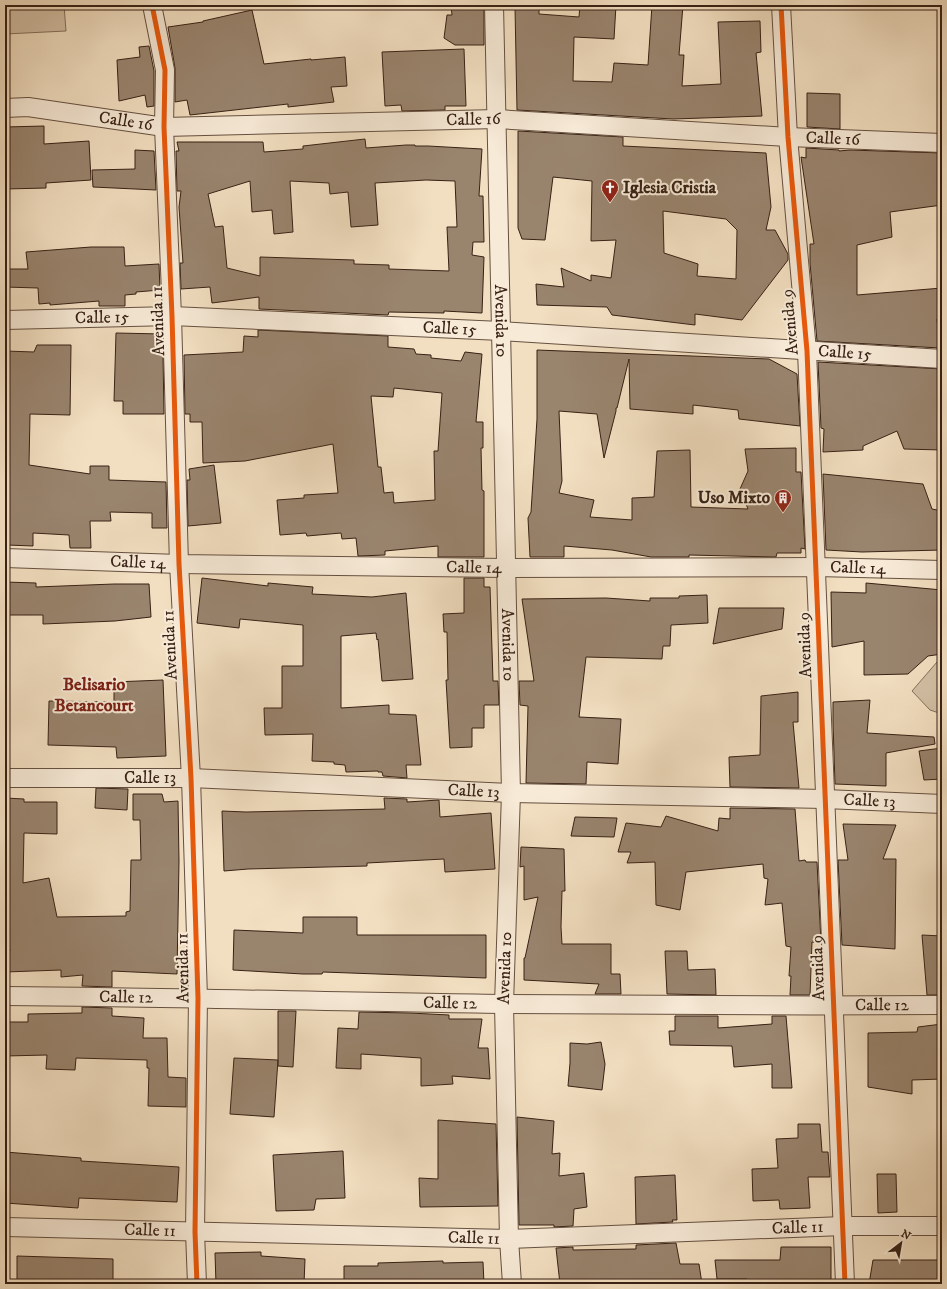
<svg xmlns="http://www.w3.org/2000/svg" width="947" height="1289" font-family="'IM FELL DW Pica',serif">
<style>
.green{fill:#d2bfa4;stroke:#85705c}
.building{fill:#99846e;stroke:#382115;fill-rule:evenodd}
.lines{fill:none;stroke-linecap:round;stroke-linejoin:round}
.street-casing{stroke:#665040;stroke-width:20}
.street{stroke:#f7ead7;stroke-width:18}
.cycleway-casing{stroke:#f7ead7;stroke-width:8}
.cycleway{stroke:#e8590c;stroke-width:5}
.labels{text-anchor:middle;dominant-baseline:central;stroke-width:4;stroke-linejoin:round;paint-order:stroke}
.street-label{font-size:17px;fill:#382115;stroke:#f7ead7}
.poi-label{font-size:17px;font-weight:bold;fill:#382115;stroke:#f7ead7;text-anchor:start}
.neighbourhood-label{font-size:18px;font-weight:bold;fill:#7a1f14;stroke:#f7ead7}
</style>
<rect width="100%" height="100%" fill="#f2dfc1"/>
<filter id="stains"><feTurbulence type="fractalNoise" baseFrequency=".005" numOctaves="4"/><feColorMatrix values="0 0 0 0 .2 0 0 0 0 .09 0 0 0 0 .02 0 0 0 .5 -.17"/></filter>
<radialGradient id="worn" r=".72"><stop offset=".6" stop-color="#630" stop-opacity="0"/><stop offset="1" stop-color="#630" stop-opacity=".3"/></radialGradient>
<path class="green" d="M5,5H64L66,31L5,34Z
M937,662H942V714L930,710L912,691Z"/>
<path class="building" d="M451,5H482V7H484V45H455L444,38L447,15H452Z
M580,5H616L614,39L574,37L573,81L612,82L614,63L648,65L652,5H683L679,55H684L682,86L721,84L718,22L760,21L761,52L756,53L762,116L673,119L517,110L515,7H539V14L579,17Z
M252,10L264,64L311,59V60L345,57L347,86L331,87L334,102L288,107V104L190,115L187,100L175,102V68L168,27L203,22V21Z
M149,46L154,71V106L147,107L145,95L119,101L117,60L140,57L139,47Z
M464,49L466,106H445V110L402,111L401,105L385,106L382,52Z
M807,93L840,94V129L807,127Z
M44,126V144L89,141L91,180L46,183V188L5,189V127Z
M518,131L623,137V146L766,153L771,207L766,230H775L788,254V260L742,320L695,314V325L612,315L607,307L537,305L536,284L564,287L561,268L591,281V275L611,278L616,240L591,241L592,181L553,177L545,240L522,239L518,228ZM663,211L726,219L737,230L736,279L697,276L698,264L664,253Z
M365,139L366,148L406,145H415V146H428L482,149L479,196H483L484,242H473L472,255L484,257L482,313L444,311V313L389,312L388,315L259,309V297L212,303L210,287L181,289L180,263H183L179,207L181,191H177L176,151H179L177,142H263L264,152L303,149V146ZM426,180L455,181L457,227H447L449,271L389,269V265L354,264V260L260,257V276L227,268L223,226L215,227L208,194L250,181L252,212L272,210L274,234L293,232L290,181L329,183L330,194L348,192L351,227L378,225L375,183Z
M806,148L839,150V151L850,150L942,153V205L890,212L892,237L857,245V295L942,288V319H937L940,348L817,341L810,263V244H814L801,157L806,158Z
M135,150L154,151L156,190L93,187L92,170L135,169Z
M91,247H124L125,266L159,264L160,290L136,292V294L125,295V306H99V301L50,305V303L39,304L38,288L5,287V269H28L26,252Z
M258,330L388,336V347L414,349L416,354L431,355V358L461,361L465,352L482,354L476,422H483V448H481L482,490L484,491V557H438V546L385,551V555L358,556L356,538L342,539L341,533L307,536L306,533L280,535L277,500L304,498V495L338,493L333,444L245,461L203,463L202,422H190V414H185L184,355L243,352L244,336L258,337ZM394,388L442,393L438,451H434L435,500L394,503L393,492L384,493L381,467H378L371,396L393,397Z
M116,333L162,334V356H163L164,414H123V401H114Z
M37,345H71L70,415L30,414L29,465L90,474V466H109V480L166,482L167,528H152V513L110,512L111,521H90L91,548H70L69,535L33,533V546L7,545L8,528L5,527V351L34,352Z
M537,350L769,359L797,374L800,426L739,419L738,410L693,405V414L630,409L629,359L617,408H616V411L604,458L597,414L559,411L562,481L559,493L594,500L590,517L632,520V498L654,497L657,451L690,450L691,507L748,509L740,489L748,471L745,449L796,448V472H801L805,549L801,548V553H777L776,557L689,555V557H651L612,550L564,546V557H530L528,518L531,512L537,419Z
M818,362L942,369V450L904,449L897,431L863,446V450L823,452L824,429L821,428Z
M214,465L221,523L188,526L187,480H190L189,469Z
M823,474L923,484L932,509L942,511V550L862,552L826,550Z
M202,578L268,586V583L313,587L312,594L372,597L406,593L413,679L382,681L378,639L377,640L376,633L341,636V708L389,705V714L416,715L421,765H406L407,778L383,776L382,772H378V771L346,772L345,765L334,764V762L312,761L313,734L265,735L264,708H282V666H303V625L240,619L239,628L197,623Z
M464,578H484V587H490L493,681H498L499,705H484V728H472V747L450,748L446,680H448L447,632H444L443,614L464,613Z
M5,582L36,583V587L114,584H149L151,617L115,621L43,624V615H5Z
M866,583L942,590V654L928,656L908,674L864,675V641L832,647L831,592L866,593Z
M707,595L708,623L671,625L670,646H663L662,659L586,657L579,717L621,719L618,764L587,762L586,784L526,783L528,706L520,705L519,681H534L522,599L606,598L650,601V598H679V596Z
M719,608H784L782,629L713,644Z
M163,680L166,756L117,758L116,747L48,745L49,701L114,702V682Z
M798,692V722H793L799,788L730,787L729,757L760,755L761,696Z
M870,700L867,733L934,737L935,744L886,753V786L835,784L833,723V702Z
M942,748V779L924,780L919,751Z
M96,788L128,789L127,810L95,808Z
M133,794H162L164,802L178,801L179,861L177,974L112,971V987L82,986L83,975L61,977V970L5,972V951H10L5,926V798L24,799V802H57V834L24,833L23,883L49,878L57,917L126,916V912L130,911L131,860H141L140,820H133Z
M384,798L407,799V802L439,800L440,817L491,813L495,869L445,872L444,859L367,863V866L248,869L224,871L222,811L246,812L385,809Z
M730,808L795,809L799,861L805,860L806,862H817L821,943L812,942L810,995H790L791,976H789L791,947L786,946L782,903L765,905L768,879L764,878L763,864L686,872L680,910L656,905L655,862L627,863L631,852H618L626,823L661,827L666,816L718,831L719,818L730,819Z
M575,817L617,818L614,837L571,836Z
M843,824L896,825L883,859H896L895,949L842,945L838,860H848Z
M521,847L564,849L565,891H562L561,927L562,944H611V974H620L621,994H595L599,984L524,980V958H525L538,897L524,900V866L520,867Z
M303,917H357V935H486V978L323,972L322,974H303L233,970L234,930L303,933Z
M922,935L942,936V995H927Z
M665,951H687L688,970L715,969L716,995L667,994Z
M82,1007L112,1008V1016L144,1018L143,1038H167L168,1077L186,1078V1107L148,1106L149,1068H147V1060L76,1058L75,1070L46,1069L47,1055L5,1056V1022H28V1014L82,1013Z
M278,1011H296L293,1067L278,1066Z
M359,1012L410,1013L449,1015V1019H482L478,1048H488L490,1079L452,1076L453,1084L421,1086V1058L361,1054V1069L336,1068L338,1028L358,1029Z
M675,1016H718V1028L772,1024V1016H786L792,1088H772V1064L734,1067L732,1046L670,1045L669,1031H675Z
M942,1024V1079L912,1080V1094L868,1087V1033L917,1032L918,1027Z
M601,1042L605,1064L602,1090L568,1086L570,1063V1043L587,1044Z
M234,1058L278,1060L274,1117L230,1114Z
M517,1117L554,1121L552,1154L560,1153L559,1176L584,1173L587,1207L574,1209L573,1226L554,1227V1225H519Z
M438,1120L496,1124L498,1206L420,1207L419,1178L438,1179Z
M798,1124H820L822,1152H828L830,1177H808L810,1208L780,1209L779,1200L753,1201L752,1169L778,1168L776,1139L798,1138Z
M343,1151L345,1198L316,1199L314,1210L276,1211L273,1155Z
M5,1152L81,1158V1161L179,1167L177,1202L79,1198L78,1208L5,1203Z
M877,1174H896L897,1212L878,1213Z
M675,1175L677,1220H672L673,1222L636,1224L635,1177Z
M676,1243L680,1264H699L702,1284H560L556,1248L573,1247V1250L636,1249V1245Z
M781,1247H831V1284H747V1279H717L715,1260H780Z
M261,1252V1256L305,1259L304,1284H216L215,1253Z
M17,1256L113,1259V1284H17Z
M873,1260H942V1284H869Z
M443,1261V1263L483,1262L484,1284H344V1266H378V1263Z"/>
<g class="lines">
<defs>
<g id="street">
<path d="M152,5L165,70L164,127L172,316L179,564L191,778L198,998L195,1232L197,1284"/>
<path id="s1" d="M494,5L511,793L504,1004L509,1239L512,1284"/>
<path d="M781,5L788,137L807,351L845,1284"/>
<path id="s2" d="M5,108L28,107L164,127L497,119L788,137L942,143"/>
<path id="s3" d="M5,320L172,316L501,331L942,359"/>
<path id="s4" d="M5,558L179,564L506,568L816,567L942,570"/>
<path id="s5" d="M5,778H191L511,793L825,799L942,804"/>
<path id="s6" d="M5,996C171,997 338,1002 504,1004C650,1005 796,1006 942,1005"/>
<path id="s7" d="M5,1227L509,1239L843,1226H942"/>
</g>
</defs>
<use href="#street" class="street-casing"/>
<use href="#street" class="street"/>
<defs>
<path id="cycleway" d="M152,5L165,70L164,127L172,316L179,564L191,778L198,998L195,1232L197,1284
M781,5L788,137L807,351L845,1284"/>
</defs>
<use href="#cycleway" class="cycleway-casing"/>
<use href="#cycleway" class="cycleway"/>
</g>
<defs>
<symbol id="church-pin" viewBox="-11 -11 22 30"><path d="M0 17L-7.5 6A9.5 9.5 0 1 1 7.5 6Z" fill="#8f2418" stroke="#f7ead7"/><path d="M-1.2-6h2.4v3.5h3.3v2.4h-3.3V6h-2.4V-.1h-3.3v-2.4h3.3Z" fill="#fff"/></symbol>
<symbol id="building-pin" viewBox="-11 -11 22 30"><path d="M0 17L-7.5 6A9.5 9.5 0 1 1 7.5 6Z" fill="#8f2418" stroke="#f7ead7"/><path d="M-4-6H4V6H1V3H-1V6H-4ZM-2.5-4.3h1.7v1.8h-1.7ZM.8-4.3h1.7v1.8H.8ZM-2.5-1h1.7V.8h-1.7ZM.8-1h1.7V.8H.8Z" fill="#fff"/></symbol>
</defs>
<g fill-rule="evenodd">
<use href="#church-pin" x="600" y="178" width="20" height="27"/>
<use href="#building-pin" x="773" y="488" width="20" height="27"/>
</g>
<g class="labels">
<g class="street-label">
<text stroke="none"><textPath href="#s2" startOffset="470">Calle 16</textPath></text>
<text stroke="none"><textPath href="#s2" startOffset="122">Calle 16</textPath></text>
<text stroke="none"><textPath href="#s2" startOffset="830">Calle 16</textPath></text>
<text stroke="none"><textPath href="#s3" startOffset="97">Calle 15</textPath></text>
<text transform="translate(158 321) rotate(-92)">Avenida 11</text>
<text stroke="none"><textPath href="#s1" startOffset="316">Avenida 10</textPath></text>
<text transform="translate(790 322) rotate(-95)">Avenida 9</text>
<text stroke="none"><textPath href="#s3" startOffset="445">Calle 15</textPath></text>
<text stroke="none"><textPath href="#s3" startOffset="841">Calle 15</textPath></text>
<text stroke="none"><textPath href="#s4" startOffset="133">Calle 14</textPath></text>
<text stroke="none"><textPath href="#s4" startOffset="469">Calle 14</textPath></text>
<text stroke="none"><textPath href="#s4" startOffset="853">Calle 14</textPath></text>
<text transform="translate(170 645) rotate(-93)">Avenida 11</text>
<text stroke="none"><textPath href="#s1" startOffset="640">Avenida 10</textPath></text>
<text transform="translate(805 645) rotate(-92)">Avenida 9</text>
<text stroke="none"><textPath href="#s5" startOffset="145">Calle 13</textPath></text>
<text stroke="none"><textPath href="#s5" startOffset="469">Calle 13</textPath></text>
<text stroke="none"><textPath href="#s5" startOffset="865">Calle 13</textPath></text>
<text transform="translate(183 968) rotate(-91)">Avenida 11</text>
<text transform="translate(505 968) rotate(-88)">Avenida 10</text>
<text transform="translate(818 968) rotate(-92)">Avenida 9</text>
<text stroke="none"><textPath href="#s6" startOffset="121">Calle 12</textPath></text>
<text stroke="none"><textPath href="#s6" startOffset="445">Calle 12</textPath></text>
<text stroke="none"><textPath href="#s6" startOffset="877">Calle 12</textPath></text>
<text stroke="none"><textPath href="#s7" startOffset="793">Calle 11</textPath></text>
<text stroke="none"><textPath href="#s7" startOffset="145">Calle 11</textPath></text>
<text stroke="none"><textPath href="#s7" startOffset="469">Calle 11</textPath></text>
</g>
<g class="poi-label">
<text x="623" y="188">Iglesia Cristia</text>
<text x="770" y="498" text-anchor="end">Uso Mixto</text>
</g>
<g class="neighbourhood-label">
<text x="94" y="685">Belisario<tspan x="94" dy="21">Betancourt</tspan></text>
</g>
</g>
<rect width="947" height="1289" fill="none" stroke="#f2dfc1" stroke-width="20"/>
<rect x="6" y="6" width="935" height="1277" fill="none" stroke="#382115" stroke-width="2"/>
<rect x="10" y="10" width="927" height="1269" fill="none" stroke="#382115"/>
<g transform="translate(901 1243) rotate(31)" stroke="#f7ead7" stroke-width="3" paint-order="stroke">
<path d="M0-3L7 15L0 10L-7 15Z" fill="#382115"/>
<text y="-6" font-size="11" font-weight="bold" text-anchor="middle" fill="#382115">N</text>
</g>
<rect width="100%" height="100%" filter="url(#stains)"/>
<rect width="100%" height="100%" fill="url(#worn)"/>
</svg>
